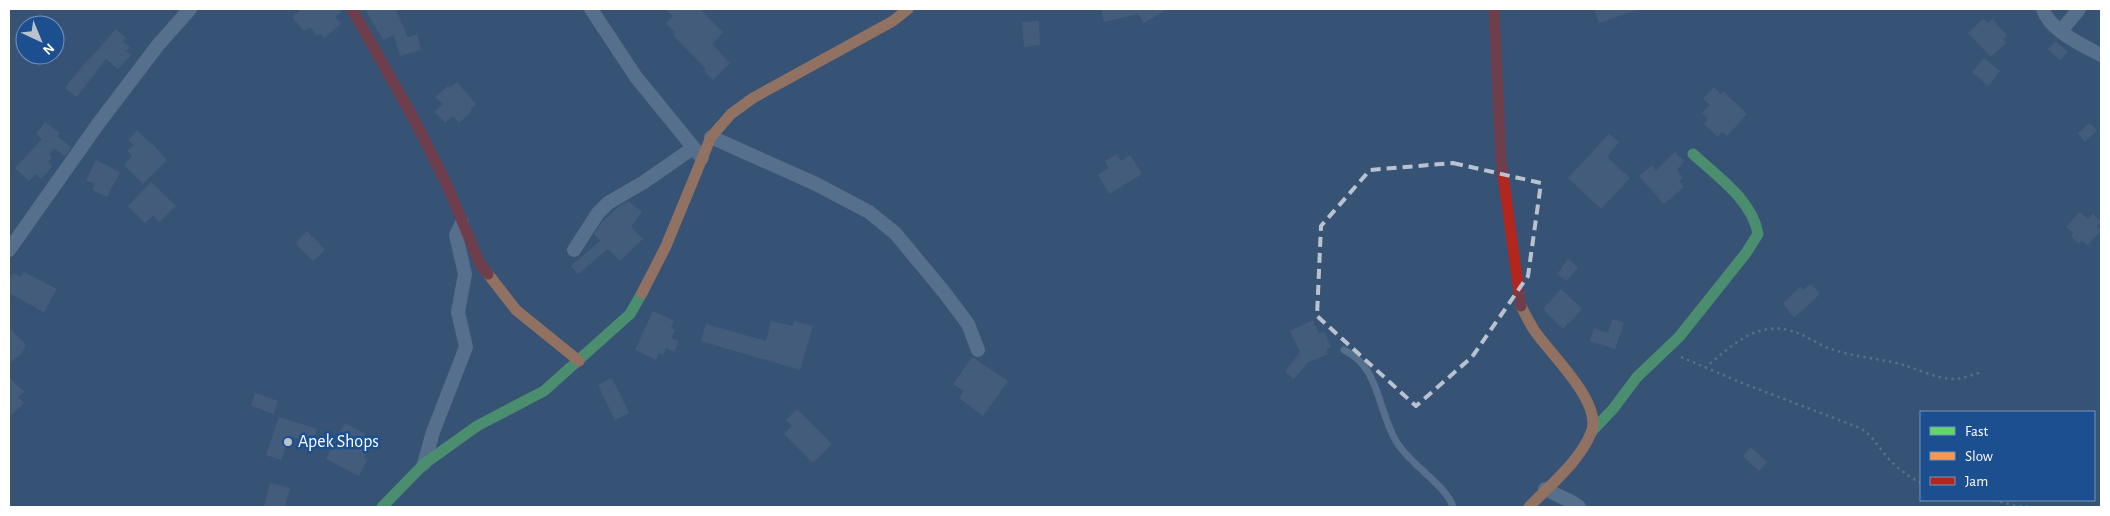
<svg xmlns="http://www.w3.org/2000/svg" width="2110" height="516" font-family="'Alegreya Sans',sans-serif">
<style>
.building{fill:#526984}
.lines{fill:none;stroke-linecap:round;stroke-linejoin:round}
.path{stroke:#7d92a8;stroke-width:2.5;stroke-dasharray:2.5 4;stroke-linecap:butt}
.lane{stroke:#7d92a8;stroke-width:7}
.street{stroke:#7d92a8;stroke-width:14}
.fast{stroke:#63d668;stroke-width:11}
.slow{stroke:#ff974d;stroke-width:11}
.jam{stroke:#b3261e;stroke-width:11}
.marked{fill:none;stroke:#b9c2ce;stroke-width:4;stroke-dasharray:10 6;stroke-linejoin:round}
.poi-dot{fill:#b9c2ce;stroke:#1b4f8f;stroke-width:2}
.labels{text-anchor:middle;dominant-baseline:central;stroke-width:5;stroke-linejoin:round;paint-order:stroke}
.poi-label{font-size:18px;fill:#fff;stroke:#1b4f8f;text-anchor:start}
</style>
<rect width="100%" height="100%" fill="#365274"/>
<path class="building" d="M302,9H340L341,12L335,17L341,24L324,38L321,34L317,36L310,27L304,31L292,17Z
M365,9H395L408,37L417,34L421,50L400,56L394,35L383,40Z
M665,9H700L723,32L712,44L730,63L713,80L704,71L706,69L673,35L675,32L666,23L673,16Z
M1101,9H1167L1144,23L1138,14L1104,22Z
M1594,9H1635L1636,10L1599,23Z
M1983,19L1988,23L1992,19L2007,35L2003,39L2006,43L1991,57L1968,33Z
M1039,21L1040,45L1024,47L1022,22Z
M116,29L126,38L123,42L130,47L126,51L131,55L118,69L106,59L77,97L65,88L88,59L89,60Z
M2055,41L2068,52L2060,60L2048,49Z
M1984,58L2000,71L1988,86L1972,72Z
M457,82L476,104L470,110L471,112L459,123L453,116L445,123L435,112L443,104L435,97L448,86L450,88Z
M1714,87L1721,94L1723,91L1747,114L1727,136L1722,132L1718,137L1704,124L1708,119L1702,113L1710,105L1703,99Z
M45,122L60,133L57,136L71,147L65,156L54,148L49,154L52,157L48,162L52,167L41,179L36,174L29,181L15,168L42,139L36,134Z
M2090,123L2097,131L2085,142L2078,133Z
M137,130L151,144L152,143L167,160L143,184L124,165L132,156L127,151L134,145L128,140Z
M1609,134L1619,142L1607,157L1630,178L1601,209L1568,178Z
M1675,152L1684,161L1677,170L1683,178L1679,181L1684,187L1664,204L1639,176L1652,165L1656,171Z
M1117,154L1121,161L1130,155L1142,174L1109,194L1098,175L1109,168L1105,161Z
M96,160L120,172L107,197L92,190L95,184L86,180Z
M151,182L176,206L159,222L153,215L145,223L128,206Z
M628,201L642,212L631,226L643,239L620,261L608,249L578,274L571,266L600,241L594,234L603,221L617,208Z
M2080,212L2088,219L2093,214L2101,221L2097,227L2101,231L2088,245L2082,241L2079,244L2071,236L2073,233L2066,227Z
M307,231L325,250L313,261L295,243Z
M1568,259L1578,267L1567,281L1557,274Z
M24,272L57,289L44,312L9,293V281L13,273L21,277Z
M1811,284L1820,294L1794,318L1783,303L1800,287L1803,290Z
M1561,289L1582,309L1563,329L1543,309Z
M653,311L674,321L671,328L675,330L671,338L679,341L674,352L666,348L663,355L659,353L656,360L635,350Z
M1613,319L1624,323L1615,349L1590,341L1594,328L1608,333Z
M1313,320L1319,334L1324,331L1331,347L1326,349L1328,354L1307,363L1294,379L1285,372L1300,352L1290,331Z
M771,321L793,326L794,321L813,326L800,370L701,341L706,324L766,341Z
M9,327L26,345L21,354L9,363Z
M972,357L1008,381L983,416L959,398L964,391L953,384Z
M9,377L24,392L18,397L24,403L9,417Z
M612,378L629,413L615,420L598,385Z
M255,393L278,401L274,414L251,406Z
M797,409L832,444L813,463L784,434L792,426L786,420Z
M279,417L317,429L313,443L290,436L281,460L266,455Z
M345,423L366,434L363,438L372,442L364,458L368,459L359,476L326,459Z
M1751,447L1767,462L1759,471L1743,456Z
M270,483L290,488L285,507H264Z"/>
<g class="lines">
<path class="path" d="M1681,357L1742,383L1860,428C1872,435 1878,446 1887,457C1896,467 1909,477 1921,483
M1705,368C1723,353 1744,332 1769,329C1791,326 1807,338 1826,347C1850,357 1879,358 1904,365C1919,370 1936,378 1952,379C1962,379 1972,375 1982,372
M1994,500L2016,506L2032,507"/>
<path class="lane" d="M1344,350C1380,367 1377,409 1396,441C1409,464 1447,486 1453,507"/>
<path class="street" d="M591,9L636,77L702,158
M2043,9C2049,30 2082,45 2101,55
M2061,31L2079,9
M711,137L816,184L869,212L895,233L944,292L968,324L978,350
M9,250L98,124L158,45L190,9
M574,250L598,213L608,203L644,182L693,148
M424,464L433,432L466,347L458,312L465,274L456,235L462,223
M1545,489L1572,502L1579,507"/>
<path class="fast" d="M1593,430L1613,409L1637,377L1679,337L1746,253L1758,234C1753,201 1717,176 1693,154
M382,507L424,464L477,426L544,391L630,314L642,293"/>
<path class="slow" d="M488,274L516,310L579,361
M642,293L666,246L711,137L731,114L753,98L893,21L908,9
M1521,306C1525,314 1529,322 1534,330C1550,354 1604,403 1591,433C1579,462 1550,485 1529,507"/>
<path class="jam" d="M352,9L415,121L448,187L480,264L488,274
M1494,9L1501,160L1521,306"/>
</g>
<path d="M0 0H2110V516H0ZM1453,163L1541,183L1528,276L1472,357L1416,406L1317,316L1321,226L1370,170Z" fill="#365274" fill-opacity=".55" fill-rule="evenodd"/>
<path class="marked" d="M1453,163L1541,183L1528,276L1472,357L1416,406L1317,316L1321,226L1370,170Z"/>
<circle class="poi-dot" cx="288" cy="442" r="5"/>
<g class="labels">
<g class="poi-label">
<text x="298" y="442">Apek Shops</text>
</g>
</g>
<rect width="2110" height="516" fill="none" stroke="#ffffff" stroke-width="20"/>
<rect x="1920" y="411" width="175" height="90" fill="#1b4f8f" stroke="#7695bc"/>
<rect x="1930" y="427" width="25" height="8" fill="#63d668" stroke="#7695bc"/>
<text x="1965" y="436" font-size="15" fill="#ffffff">Fast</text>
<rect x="1930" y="452" width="25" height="8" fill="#ff974d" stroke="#7695bc"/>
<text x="1965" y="461" font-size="15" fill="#ffffff">Slow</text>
<rect x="1930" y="477" width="25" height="8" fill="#b3261e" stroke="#7695bc"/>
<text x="1965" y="486" font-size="15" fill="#ffffff">Jam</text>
<g transform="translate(40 40) rotate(136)"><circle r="24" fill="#1b4f8f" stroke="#7695bc"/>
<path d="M0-4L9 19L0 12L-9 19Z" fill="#b9c2ce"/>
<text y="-8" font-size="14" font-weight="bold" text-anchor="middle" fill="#ffffff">N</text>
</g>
</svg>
